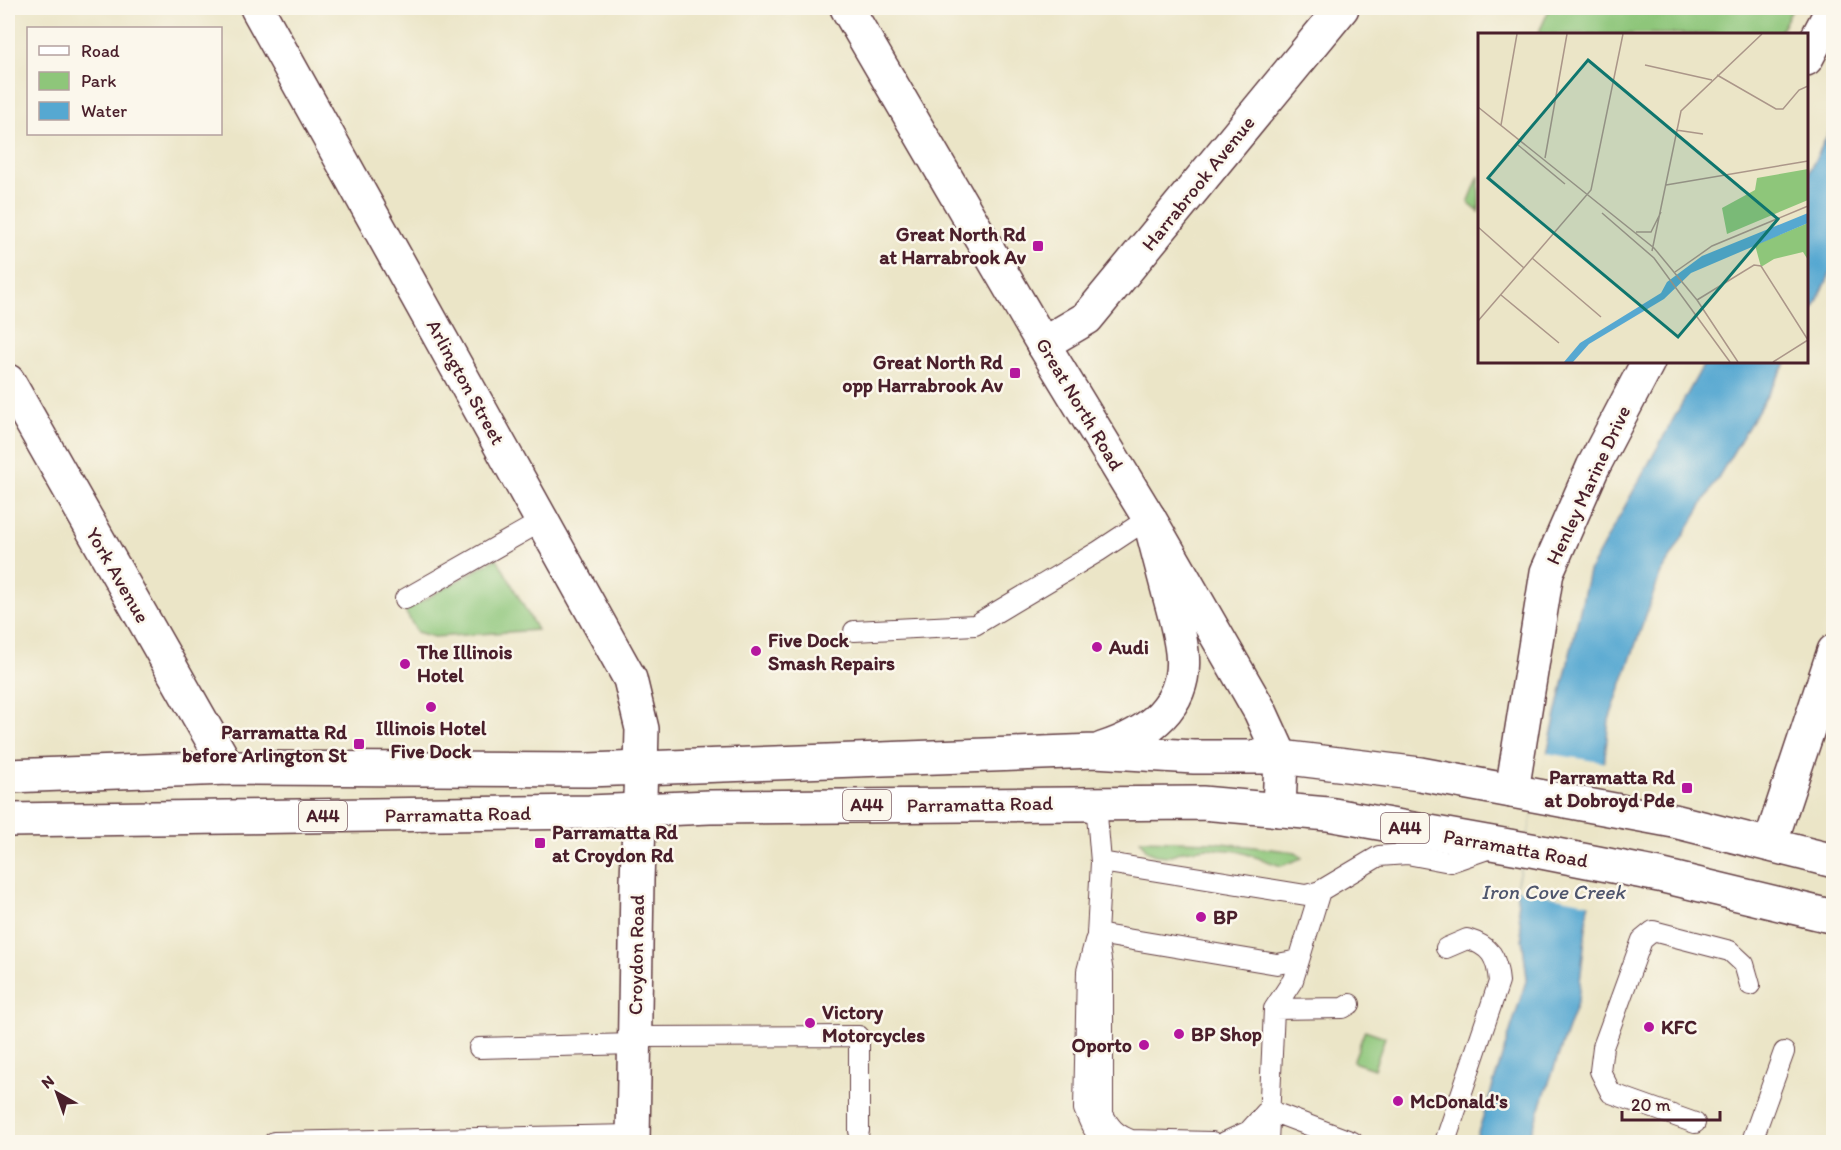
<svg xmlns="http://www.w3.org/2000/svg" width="1841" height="1150" font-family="Itim,sans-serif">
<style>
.green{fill:#8ec67a;stroke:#6c7252;stroke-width:1.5}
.water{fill:#56a8d1;stroke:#50647e;stroke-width:1.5}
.pier{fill:#ebe5c7}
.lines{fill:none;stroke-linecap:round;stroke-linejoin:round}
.service-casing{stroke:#623d42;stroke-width:22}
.minor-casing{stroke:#623d42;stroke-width:36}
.tertiary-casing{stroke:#623d42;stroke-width:36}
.primary-casing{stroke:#623d42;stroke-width:36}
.trunk-casing{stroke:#623d42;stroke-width:36}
.service{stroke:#fff;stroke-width:20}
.minor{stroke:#fff;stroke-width:33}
.tertiary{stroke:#fff;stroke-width:33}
.primary{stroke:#fff;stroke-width:33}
.trunk{stroke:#fff;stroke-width:33}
.poi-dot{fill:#b5179e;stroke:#fbf7ec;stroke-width:2}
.labels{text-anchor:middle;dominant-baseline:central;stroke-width:5;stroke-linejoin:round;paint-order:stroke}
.shield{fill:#fbf7ec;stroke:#7f6065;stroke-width:1.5}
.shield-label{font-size:18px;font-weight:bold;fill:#4a1f2b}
.street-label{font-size:20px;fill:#4a1f2b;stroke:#fbf7ec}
.poi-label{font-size:20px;font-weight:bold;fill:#4a1f2b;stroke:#fbf7ec;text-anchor:start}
.water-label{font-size:21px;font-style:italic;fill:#4f566d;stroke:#fbf7ec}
.inset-road{fill:none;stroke:#ab9689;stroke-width:1.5}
.view{fill:#0f766e;fill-opacity:0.15;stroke:#0f766e;stroke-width:3}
.inset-edge{fill:none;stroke:#4a1f2b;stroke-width:3}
</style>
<rect width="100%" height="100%" fill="#fbf7ec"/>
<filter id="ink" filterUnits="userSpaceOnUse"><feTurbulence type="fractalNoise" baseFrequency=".0167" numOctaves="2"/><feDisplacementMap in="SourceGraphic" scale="12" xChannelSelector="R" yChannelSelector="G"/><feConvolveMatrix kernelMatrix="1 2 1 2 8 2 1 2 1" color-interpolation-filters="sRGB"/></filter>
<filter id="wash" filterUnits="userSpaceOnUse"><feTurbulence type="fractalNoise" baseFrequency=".008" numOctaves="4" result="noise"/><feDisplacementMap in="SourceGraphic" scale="24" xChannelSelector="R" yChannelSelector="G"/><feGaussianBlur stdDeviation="1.35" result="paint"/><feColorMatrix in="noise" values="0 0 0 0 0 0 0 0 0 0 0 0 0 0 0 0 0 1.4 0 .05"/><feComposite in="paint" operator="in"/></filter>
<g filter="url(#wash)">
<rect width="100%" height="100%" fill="#ebe5c7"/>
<path class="green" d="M1550,8H1793L1779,34H1538Z
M1479,176V212L1468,203Z
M497,558L537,630L434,637L417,632L405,611Z
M1140,840L1213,842L1296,852L1302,858L1281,866L1238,851L1207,848L1183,851L1168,856L1155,855L1147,851Z
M1365,1030L1385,1037L1374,1069L1353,1062Z"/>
<path class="water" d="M1833,124V268L1807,322V176Z
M1705,362H1787L1660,575L1609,720L1578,1000L1528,1142H1475L1527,978L1516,889L1589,571Z"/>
<path class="pier" d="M1546,753L1607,763L1592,904L1516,889Z"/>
</g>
<g filter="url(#ink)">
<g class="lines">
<defs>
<path id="service" d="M405,599L542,521
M854,631L975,625L1099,551L1149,518
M1096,803L1101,862L1097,934L1103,973V1114C1110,1128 1116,1134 1131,1140L1212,1142
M1101,862L1306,895L1320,891L1379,856L1407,854L1450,862L1493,847
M1097,934L1277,964L1299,960
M1095,941L1087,971L1084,1109L1091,1125L1102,1142
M1274,1009L1343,1008L1350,1004
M635,1037L859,1036V1131
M479,1048L634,1044
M1268,1110L1353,1142
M1695,1123L1611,1093L1600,1071L1603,1047L1642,940L1653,931L1730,951L1744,964L1750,985
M274,1142L633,1135
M1225,1142L1249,1131L1268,1110
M1268,1142L1274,1009L1293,980L1320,891
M1445,1142L1499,982C1497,957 1491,946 1467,939L1446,948
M1755,1142L1753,1138L1784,1052"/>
<path id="minor" d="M257,8L630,679L642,729L641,767
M1806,59L1833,8
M1043,344L1087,318L1342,8
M8,381L228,768
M1512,791L1547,572L1593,467L1648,362
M1770,844L1834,651"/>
<path id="tertiary" d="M633,1142L637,880L641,767"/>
<path id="primary" d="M847,8L1043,344L1149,518L1260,711L1281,757L1279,810"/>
<path id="trunk" d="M1102,749C1148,734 1188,706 1182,652C1180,634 1175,616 1170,598C1163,571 1156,544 1149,518
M8,776L228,768L588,770L1095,751L1194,757H1281L1420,774L1674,821L1834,861
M8,820L589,812L710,807L1202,803L1328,814L1531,850L1659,875L1834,917"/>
</defs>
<use href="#service" class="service-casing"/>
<use href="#minor" class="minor-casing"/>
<use href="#tertiary" class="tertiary-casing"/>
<use href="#primary" class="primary-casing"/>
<use href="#trunk" class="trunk-casing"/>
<use href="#service" class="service"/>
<use href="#minor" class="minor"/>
<use href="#tertiary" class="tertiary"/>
<use href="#primary" class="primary"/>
<use href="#trunk" class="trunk"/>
</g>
</g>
<g class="poi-dot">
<rect x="1032" y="240" width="12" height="12" rx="3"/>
<rect x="1009" y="367" width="12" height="12" rx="3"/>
<circle cx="1097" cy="647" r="6"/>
<circle cx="756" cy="651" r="6"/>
<circle cx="405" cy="664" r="6"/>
<circle cx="431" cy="707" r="6"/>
<rect x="353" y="738" width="12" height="12" rx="3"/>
<rect x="1681" y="782" width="12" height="12" rx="3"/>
<rect x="534" y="837" width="12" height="12" rx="3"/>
<circle cx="1201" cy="917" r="6"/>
<circle cx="810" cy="1023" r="6"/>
<circle cx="1649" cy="1027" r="6"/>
<circle cx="1179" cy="1034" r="6"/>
<circle cx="1144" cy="1045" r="6"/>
<circle cx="1398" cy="1101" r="6"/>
</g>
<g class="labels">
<g class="shield">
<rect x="843" y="790" width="48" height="30" rx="4.5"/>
<rect x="299" y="801" width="48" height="30" rx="4.5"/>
<rect x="1381" y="813" width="48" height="30" rx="4.5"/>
</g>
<g class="shield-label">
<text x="867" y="805">A44</text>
<text x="323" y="816">A44</text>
<text x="1405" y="828">A44</text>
</g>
<g class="street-label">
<text transform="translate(1198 183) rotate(-51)">Harrabrook Avenue</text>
<text transform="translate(466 382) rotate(61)">Arlington Street</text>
<text transform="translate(1080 404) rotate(59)">Great North Road</text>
<text transform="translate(1588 485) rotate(-65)">Henley Marine Drive</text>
<text transform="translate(118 575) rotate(60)">York Avenue</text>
<text transform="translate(980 804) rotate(-1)">Parramatta Road</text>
<text transform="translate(458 814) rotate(-1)">Parramatta Road</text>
<text transform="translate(1516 848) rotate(10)">Parramatta Road</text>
<text transform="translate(636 955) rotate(-89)">Croydon Road</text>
</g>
<g class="poi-label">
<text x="1026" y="234" text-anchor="end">Great North Rd<tspan x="1026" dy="23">at Harrabrook Av</tspan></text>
<text x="1003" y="362" text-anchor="end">Great North Rd<tspan x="1003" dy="23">opp Harrabrook Av</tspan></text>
<text x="768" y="640">Five Dock<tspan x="768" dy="23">Smash Repairs</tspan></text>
<text x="1109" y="647">Audi</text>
<text x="417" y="652">The Illinois<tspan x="417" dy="23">Hotel</tspan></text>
<text x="431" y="728" text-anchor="middle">Illinois Hotel<tspan x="431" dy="23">Five Dock</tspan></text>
<text x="347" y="732" text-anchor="end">Parramatta Rd<tspan x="347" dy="23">before Arlington St</tspan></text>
<text x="1675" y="777" text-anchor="end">Parramatta Rd<tspan x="1675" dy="23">at Dobroyd Pde</tspan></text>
<text x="552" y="832">Parramatta Rd<tspan x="552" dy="23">at Croydon Rd</tspan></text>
<text x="1213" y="917">BP</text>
<text x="822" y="1012">Victory<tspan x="822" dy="23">Motorcycles</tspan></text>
<text x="1661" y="1027">KFC</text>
<text x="1191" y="1034">BP Shop</text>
<text x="1132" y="1045" text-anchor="end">Oporto</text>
<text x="1410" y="1101">McDonald's</text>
</g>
<g class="water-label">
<text x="1553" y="891">Iron Cove Creek</text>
</g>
</g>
<g transform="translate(1478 33)">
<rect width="330" height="330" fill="#ebe5c7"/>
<path d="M330,136V167L249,201L244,175L277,157L279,145ZM330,190V227L325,219L296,226L283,234L277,212Z" fill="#8ec67a"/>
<path d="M330,180V190L213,240L186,266L111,311L95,329H86L102,310L183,260L189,249L224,223Z" fill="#56a8d1"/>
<path class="inset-road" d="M167,32L234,47M239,42L298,76H305L321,57L330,53M0,74L176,215L219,267L260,329M23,92L39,1M198,97L225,101M40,112L87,151M67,125L89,1M188,152L330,128M124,180L176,225L252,329M0,194L46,235M158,199H173L183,179M174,218L203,78L284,1M54,225L123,284M197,239L234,213L330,173M23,262L81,310M219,267L276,232L283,233L330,307L295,329M0,288L113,157L145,1"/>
<path class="view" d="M110,27L300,186L200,304L10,145Z"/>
<rect width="330" height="330" class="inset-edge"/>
</g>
<rect width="1841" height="1150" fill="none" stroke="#fbf7ec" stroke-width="30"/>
<rect x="27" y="27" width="195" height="108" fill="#fbf7ec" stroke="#b4a19f" stroke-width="1.5"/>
<rect x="39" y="46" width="30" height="9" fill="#ffffff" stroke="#b4a19f" stroke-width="1.5"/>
<text x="81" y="57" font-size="18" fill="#4a1f2b">Road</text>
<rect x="39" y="72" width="30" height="18" fill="#8ec67a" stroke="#b4a19f" stroke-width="1.5"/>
<text x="81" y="87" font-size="18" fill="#4a1f2b">Park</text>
<rect x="39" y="102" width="30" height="18" fill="#56a8d1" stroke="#b4a19f" stroke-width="1.5"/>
<text x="81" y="117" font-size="18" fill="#4a1f2b">Water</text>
<g transform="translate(57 1093) rotate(320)" stroke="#fbf7ec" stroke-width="4.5" paint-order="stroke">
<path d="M0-4.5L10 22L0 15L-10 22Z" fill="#4a1f2b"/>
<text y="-9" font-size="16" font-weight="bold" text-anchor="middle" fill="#4a1f2b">N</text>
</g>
<path d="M1622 1111v9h98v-9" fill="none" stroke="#4a1f2b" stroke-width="3"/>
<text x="1631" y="1111" font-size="18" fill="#4a1f2b" stroke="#fbf7ec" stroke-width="4.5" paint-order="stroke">20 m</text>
</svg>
